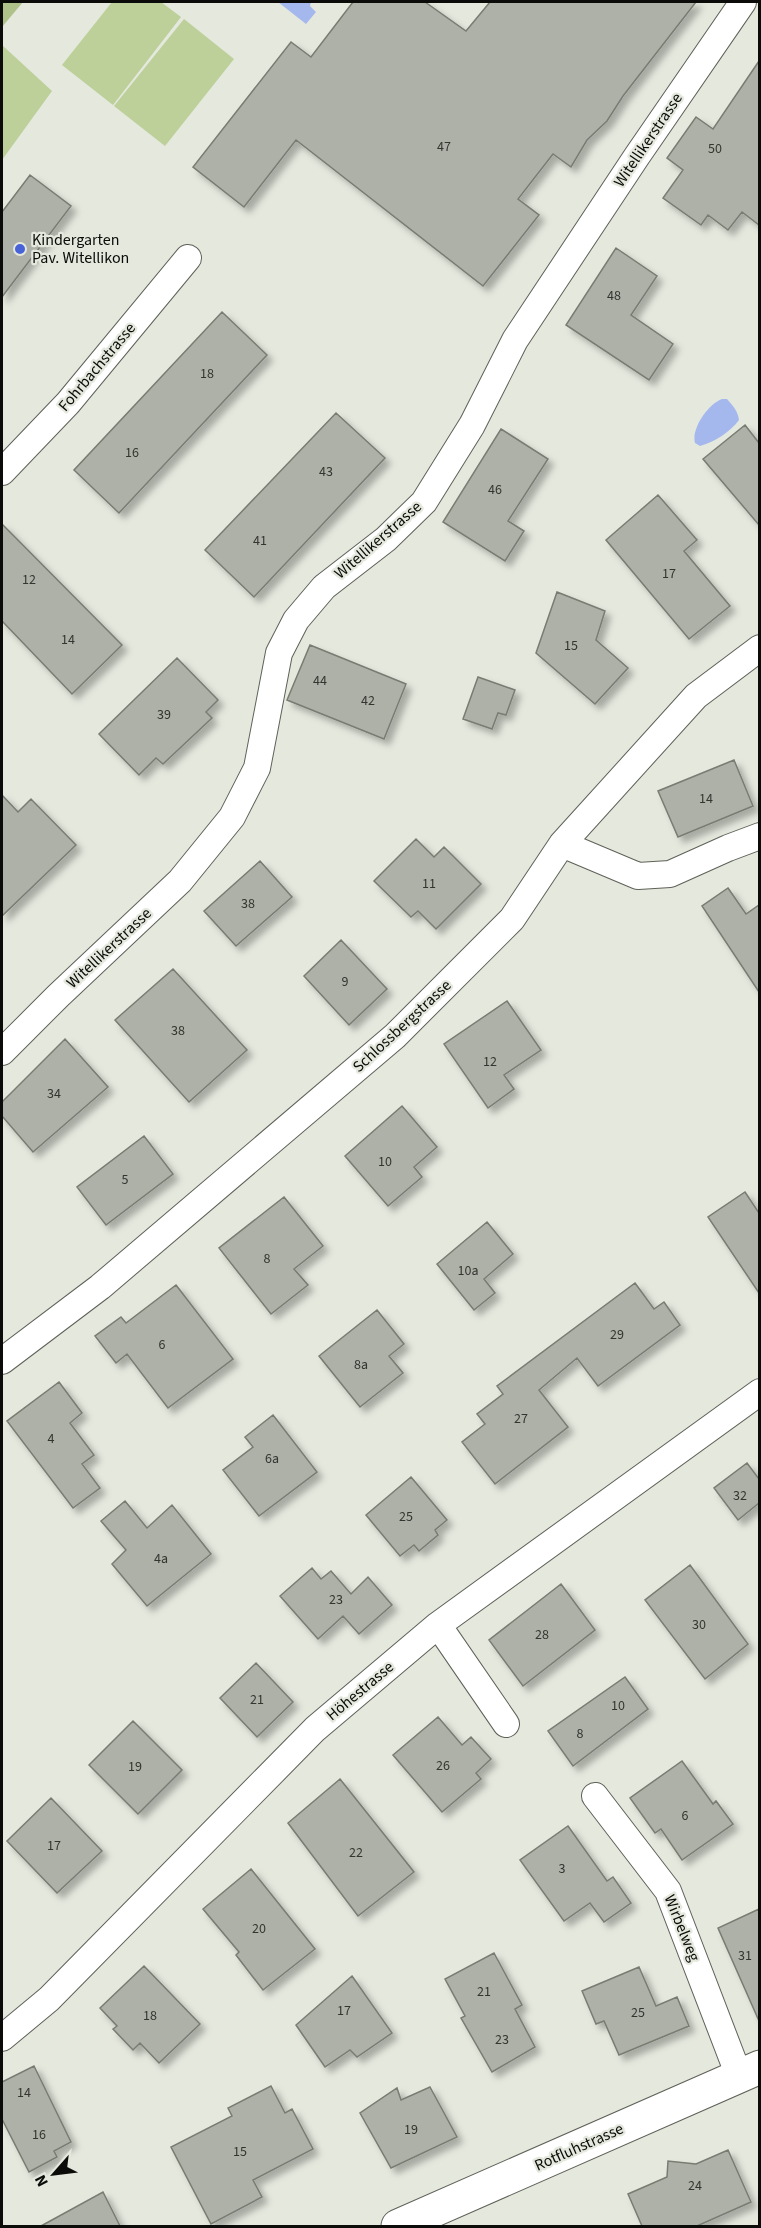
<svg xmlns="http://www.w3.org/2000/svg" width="761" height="2228" font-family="'Source Sans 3',sans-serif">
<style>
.green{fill:#bdd099}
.forest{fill:#aec289}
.water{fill:#a5b8ee}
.building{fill:#adb1a7;stroke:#787c72;stroke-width:1.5;filter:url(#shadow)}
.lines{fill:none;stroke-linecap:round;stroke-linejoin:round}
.street-casing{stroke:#5e6158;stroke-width:28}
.secondary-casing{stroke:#5e6158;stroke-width:35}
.street{stroke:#fff;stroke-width:26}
.secondary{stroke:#fff;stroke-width:33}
.poi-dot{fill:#4863d7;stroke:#e4e8dd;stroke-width:2}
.labels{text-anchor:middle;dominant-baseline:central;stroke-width:4.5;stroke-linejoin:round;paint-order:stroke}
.number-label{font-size:14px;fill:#343530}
.street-label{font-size:16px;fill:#0b0c09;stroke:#e4e8dd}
.poi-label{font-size:16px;fill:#0b0c09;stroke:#e4e8dd;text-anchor:start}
</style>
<defs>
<filter id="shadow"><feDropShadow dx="5.5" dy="5.5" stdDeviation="3" flood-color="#0004"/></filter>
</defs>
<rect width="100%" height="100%" fill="#e4e8dd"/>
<path class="green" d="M112,2H161L181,17L113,105L62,65Z
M184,19L234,59L165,146L114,106Z
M2,45L52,91L2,160Z"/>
<path class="forest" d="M2,2H23L2,27Z"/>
<path class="water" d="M278,2H311L310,6L316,12L306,24Z
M722,399H727C733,406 738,411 739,420C729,433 716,441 700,446L695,443C691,429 708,404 722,399Z"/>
<path class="building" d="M353,2H425L466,31L490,2H696L623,96L607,121L587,140L571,167L553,154L518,199L539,215L483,286L296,140L244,207L193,167L291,42L311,57Z
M759,61V225L742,212L728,230L708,215L701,225L663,198L683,170L667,158L696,117L713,129Z
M30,175L71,206L2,297V212Z
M616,248L657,276L631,315L673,344L649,380L566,325Z
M222,312L267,355L119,513L74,470Z
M336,413L385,458L254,597L205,550Z
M745,425L759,443V525L703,459Z
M501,429L548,459L508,521L524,531L505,561L443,522Z
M658,495L697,540L684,551L730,606L689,639L606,540Z
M2,524L122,645L72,694L2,621Z
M557,592L605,611L596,640L628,668L595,704L536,653Z
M310,645L406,684L384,739L287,700Z
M177,658L218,700L206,712L212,718L163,764L156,758L139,775L99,734Z
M478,677L515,690L506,715L498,713L492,729L463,719Z
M734,760L753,806L678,837L658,791Z
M2,795L18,812L31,799L76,845L2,916Z
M416,839L434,857L444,847L481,884L436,929L418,911L411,917L374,881Z
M260,861L292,897L236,946L204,911Z
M728,888L746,914L759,905V992L702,906Z
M341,940L387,989L349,1025L304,976Z
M173,969L247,1050L189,1102L115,1020Z
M507,1001L541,1050L504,1075L514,1089L488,1108L444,1044Z
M65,1039L108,1087L33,1152L2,1116V1102Z
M402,1106L437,1147L414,1167L422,1177L388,1206L345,1156Z
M144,1136L173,1174L106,1225L77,1187Z
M745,1192L759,1213V1293L708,1217Z
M284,1197L323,1246L294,1269L308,1285L271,1314L219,1248Z
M487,1222L513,1254L484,1279L495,1293L474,1310L437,1264Z
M635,1283L654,1309L664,1302L680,1325L598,1386L577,1358L539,1390L568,1427L495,1484L462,1442L485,1424L477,1414L503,1394L497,1386Z
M176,1285L233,1359L168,1408L127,1354L116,1363L95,1336L121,1317L126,1323Z
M377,1310L404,1344L389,1356L403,1373L360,1407L319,1356Z
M59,1382L82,1413L70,1423L94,1455L82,1464L100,1488L73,1508L7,1421Z
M273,1415L317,1472L259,1516L223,1470L253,1447L245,1437Z
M747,1463L759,1479V1503L738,1520L714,1488Z
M411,1477L447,1520L435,1530L438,1535L419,1551L414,1545L400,1556L366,1515Z
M125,1501L147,1528L172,1505L211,1554L147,1606L112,1564L126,1550L101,1521Z
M690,1565L748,1644L705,1679L645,1600Z
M312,1568L321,1579L331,1571L351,1594L368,1577L392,1605L359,1634L343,1616L318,1639L280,1596Z
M561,1584L595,1630L523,1686L489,1640Z
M256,1663L293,1702L257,1737L220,1698Z
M625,1677L648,1709L573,1766L548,1731Z
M438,1717L462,1745L471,1737L491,1759L476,1773L481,1779L442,1812L393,1755Z
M133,1721L182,1770L138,1814L89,1765Z
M682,1761L713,1804L716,1801L733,1824L682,1860L661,1829L655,1833L630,1798Z
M340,1779L414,1872L358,1916L288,1823Z
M51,1798L102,1851L57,1893L7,1841Z
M568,1826L607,1881L613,1877L631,1903L604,1922L590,1903L564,1921L520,1860Z
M251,1869L315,1949L263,1990L236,1955L239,1952L203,1909Z
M759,1909V2021L718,1928Z
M494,1953L522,2005L515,2009L535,2047L492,2072L461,2018L465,2016L445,1979Z
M144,1966L200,2024L159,2063L140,2043L133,2050L113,2029L117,2026L100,2008Z
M639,1967L656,2006L677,1997L689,2026L619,2055L604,2021L596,2024L582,1991Z
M352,1976L392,2033L357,2057L350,2050L325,2067L296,2025Z
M34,2066L71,2142L54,2151L57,2157L29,2172L2,2119V2082Z
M271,2086L285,2113L292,2109L313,2149L253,2180L262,2197L211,2224L171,2147L232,2116L228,2108Z
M430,2087L457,2137L391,2168L360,2113L397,2088L401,2100Z
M728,2150L751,2202L697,2226H642L628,2194L667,2177L668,2161L696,2164Z
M103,2192L120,2226H41Z"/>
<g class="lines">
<defs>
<path id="street" d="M2,472L68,403L188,258
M562,844L638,876L670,874L728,848L760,836
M2,1052L58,996L180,881L232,817L257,768L279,653L296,620L324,587L386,539L424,502L472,425L515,340L637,156L743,2
M2,1361L100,1287L395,1036L512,919L562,844L696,696L760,648
M438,1625L506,1724
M595,1796L668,1891L739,2076
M2,2038L49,1999L315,1729L438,1625L760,1392"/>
<path id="secondary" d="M398,2226L760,2067"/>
</defs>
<use href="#street" class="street-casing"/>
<use href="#secondary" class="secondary-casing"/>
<use href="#street" class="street"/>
<use href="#secondary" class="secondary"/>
</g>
<circle class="poi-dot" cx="20" cy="249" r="6"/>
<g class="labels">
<g class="number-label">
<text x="444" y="147">47</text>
<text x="715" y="149">50</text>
<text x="614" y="296">48</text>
<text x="207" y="374">18</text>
<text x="132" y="453">16</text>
<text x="326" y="472">43</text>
<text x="495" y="490">46</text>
<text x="260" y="541">41</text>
<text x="669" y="574">17</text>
<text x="29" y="580">12</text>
<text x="68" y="640">14</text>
<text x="571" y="646">15</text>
<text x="320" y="681">44</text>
<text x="368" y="701">42</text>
<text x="164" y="715">39</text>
<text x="706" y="799">14</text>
<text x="429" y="884">11</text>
<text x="248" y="904">38</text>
<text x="345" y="982">9</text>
<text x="178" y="1031">38</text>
<text x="490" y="1062">12</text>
<text x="54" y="1094">34</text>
<text x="385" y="1162">10</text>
<text x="125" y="1180">5</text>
<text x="267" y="1259">8</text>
<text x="468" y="1271">10a</text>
<text x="617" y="1335">29</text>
<text x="162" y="1345">6</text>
<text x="361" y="1365">8a</text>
<text x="521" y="1419">27</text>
<text x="51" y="1439">4</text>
<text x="272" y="1459">6a</text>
<text x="740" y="1496">32</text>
<text x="406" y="1517">25</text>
<text x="161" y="1559">4a</text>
<text x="336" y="1600">23</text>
<text x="699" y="1625">30</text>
<text x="542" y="1635">28</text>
<text x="257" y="1700">21</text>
<text x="618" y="1706">10</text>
<text x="580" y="1734">8</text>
<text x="443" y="1766">26</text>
<text x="135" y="1767">19</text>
<text x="685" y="1816">6</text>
<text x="54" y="1846">17</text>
<text x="356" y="1853">22</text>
<text x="562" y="1869">3</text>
<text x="259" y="1929">20</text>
<text x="745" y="1956">31</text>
<text x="484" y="1992">21</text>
<text x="344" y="2011">17</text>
<text x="638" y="2013">25</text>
<text x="150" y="2016">18</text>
<text x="502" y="2040">23</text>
<text x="24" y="2093">14</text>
<text x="411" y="2130">19</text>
<text x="39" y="2135">16</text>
<text x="240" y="2152">15</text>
<text x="695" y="2186">24</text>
</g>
<g class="street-label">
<text transform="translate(648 140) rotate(-56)">Witellikerstrasse</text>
<text transform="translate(97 367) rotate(-50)">Fohrbachstrasse</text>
<text transform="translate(378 540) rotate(-41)">Witellikerstrasse</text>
<text transform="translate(109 948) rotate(-43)">Witellikerstrasse</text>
<text transform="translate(402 1026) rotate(-43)">Schlossbergstrasse</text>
<text transform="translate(360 1691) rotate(-40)">Höhestrasse</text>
<text transform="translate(682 1928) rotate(68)">Wirbelweg</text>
<text transform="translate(579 2147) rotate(-24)">Rotfluhstrasse</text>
</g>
<g class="poi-label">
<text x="32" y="240">Kindergarten<tspan x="32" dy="18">Pav. Witellikon</tspan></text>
</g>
</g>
<rect width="761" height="2228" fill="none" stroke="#0b0c09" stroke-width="6"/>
<g transform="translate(54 2174) rotate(242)" stroke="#e4e8dd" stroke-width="4.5" paint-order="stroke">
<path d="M0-4.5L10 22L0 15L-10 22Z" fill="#0b0c09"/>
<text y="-9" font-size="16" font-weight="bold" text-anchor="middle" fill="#0b0c09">N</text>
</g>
</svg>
